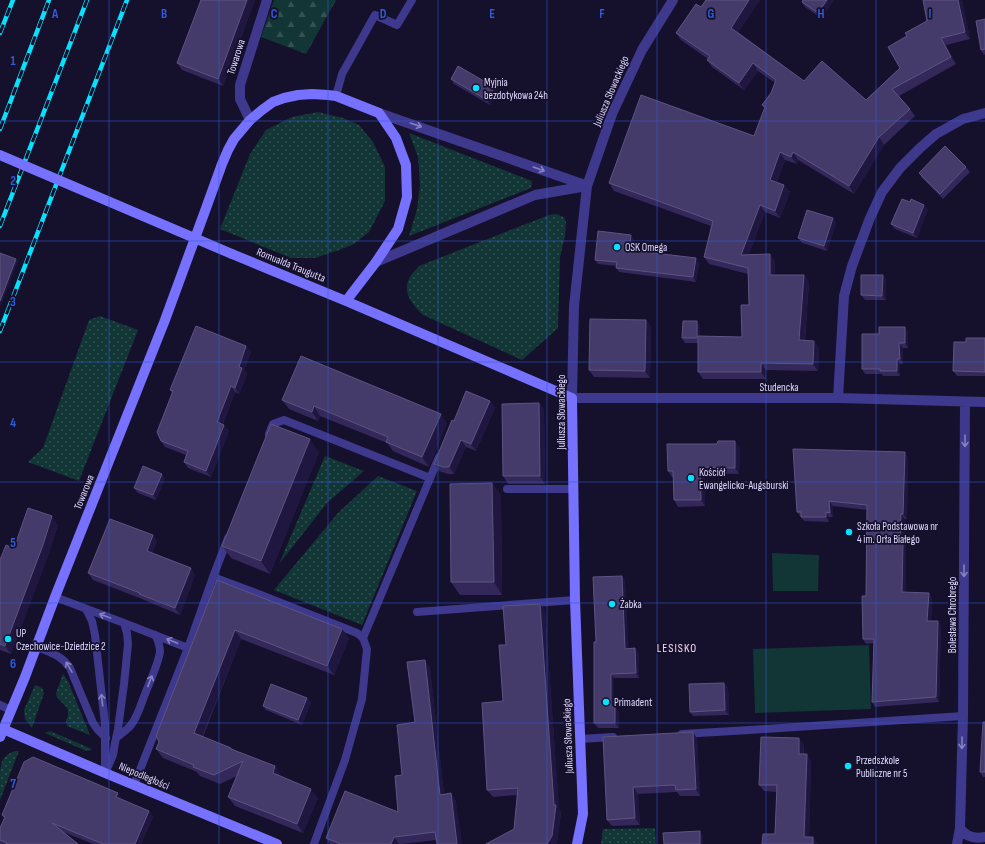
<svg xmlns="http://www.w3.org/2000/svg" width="985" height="844" font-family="'Sofia Sans Condensed',sans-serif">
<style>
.grass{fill:url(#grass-dots)}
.forest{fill:url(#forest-firs)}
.park{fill:#123635}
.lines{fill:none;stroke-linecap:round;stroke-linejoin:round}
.lane{stroke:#3e398c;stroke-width:8}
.street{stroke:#3e398c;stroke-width:10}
.secondary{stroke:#7771ff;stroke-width:10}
.rail-casing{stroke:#06e1ff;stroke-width:4.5}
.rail{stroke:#15102b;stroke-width:3;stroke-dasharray:9;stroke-linecap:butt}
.secondary-bridge{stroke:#7771ff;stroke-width:10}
.wall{fill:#332859}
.shaded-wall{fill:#1f173f}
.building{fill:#453b6b;stroke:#5e5482}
.oneway{stroke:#8681c0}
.grid{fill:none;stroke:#305cdc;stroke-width:1;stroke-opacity:0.55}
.poi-dot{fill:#06e1ff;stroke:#15102b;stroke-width:1.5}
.labels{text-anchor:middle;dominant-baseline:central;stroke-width:3.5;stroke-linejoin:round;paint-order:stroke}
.street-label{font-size:11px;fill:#dfdaff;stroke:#15102b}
.poi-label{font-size:11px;fill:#dfdaff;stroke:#15102b;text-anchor:start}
.neighbourhood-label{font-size:12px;letter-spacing:1px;fill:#ffdcf2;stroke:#15102b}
.grid-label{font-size:13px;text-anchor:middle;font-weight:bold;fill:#305cdc;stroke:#15102b;stroke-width:3.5;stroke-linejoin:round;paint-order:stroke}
</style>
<defs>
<pattern id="grass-dots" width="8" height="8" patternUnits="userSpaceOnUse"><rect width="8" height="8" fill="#123635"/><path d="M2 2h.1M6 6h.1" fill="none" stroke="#345253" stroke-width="1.8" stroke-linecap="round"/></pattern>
<pattern id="forest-firs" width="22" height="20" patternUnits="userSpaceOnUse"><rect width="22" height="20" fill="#123635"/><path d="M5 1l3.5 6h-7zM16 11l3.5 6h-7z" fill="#345253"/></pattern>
</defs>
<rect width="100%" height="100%" fill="#15102b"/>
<path class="grass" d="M318,112L343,118L359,125L373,142L385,167V201L369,232L354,244L339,250L315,258H291L220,229L250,154L266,130L292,117Z
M409,133L532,181L531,188L409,236L417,209L420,186L418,157Z
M556,214L564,217L566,222L565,236L560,257L558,328L522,360L423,315C413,305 402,293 409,279C411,274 416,270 419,266L549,215Z
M100,316L138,330L79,481L28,462L43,448L89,320Z
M325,456L364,471L327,503L279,564Z
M378,476L417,491L362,625L274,590L338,513Z
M63,674L68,681L90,735L67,726L66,721L68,715V709L57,697L56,693Z
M35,685L42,688L44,693L32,728L25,719L24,710Z
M50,731L92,749L89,751L84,750L45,733Z
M15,751H19L0,800C0,794 0,787 0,780C0,766 0,756 15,751Z
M655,828L656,844H601L603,829Z"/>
<path class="forest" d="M274,0H336L306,54L261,37Z"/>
<path class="park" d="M772,553L819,555L818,591H773Z
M869,645L871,709L755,713L753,649Z"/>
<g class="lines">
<path class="lane" d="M336,96L342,74L375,15L397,25L412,0
M269,434L273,424L284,420L430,478
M507,489H573
M228,538L213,577L261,595L357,633L363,638L367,649L362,699L345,760L314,844
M55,597L124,623L188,648
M86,609L92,621L95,635L105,724V773
M417,612L575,600
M363,638L439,457
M37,647C51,653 61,655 70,668L93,723L98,730L106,738
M0,705L11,710
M682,734L749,730L963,716
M117,737C122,733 127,730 131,725C138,716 141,704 145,694C150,681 158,665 160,652C160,646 158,640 155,635
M580,739L613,737
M107,769L113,755L115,743L118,729L124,684L128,644L127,633L124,623
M134,785L188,648L213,577"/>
<path class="street" d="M673,0L642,50L612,114L587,186L574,306L572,398H838L985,402
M379,113L585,185
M250,120L240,99V85L267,0
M376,262L535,195L587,186
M838,398L844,296L852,266L870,218L882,192L900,168L920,148L936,134L963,119L985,113
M960,828C966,837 975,839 985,837
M957,844L960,828L963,716L965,402"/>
<path class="secondary" d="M232,254L346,301L572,398L575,600L583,814L577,844
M3,729L105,773L277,844
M0,737L25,677L55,597L165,320L205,211L222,164L228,150L234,139L250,120L262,110L273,102L284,98L298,95L312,94L328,95L336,96L379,113L396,138L406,165L407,197L398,229L376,262L346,301"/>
<defs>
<path id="rail" d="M0,33L13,0
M0,129L49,0
M0,226L87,0
M0,331L127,0"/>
</defs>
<use href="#rail" class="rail-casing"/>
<use href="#rail" class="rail"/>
<path class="secondary-bridge" d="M0,155L232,254"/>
</g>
<path class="wall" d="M201,0H255L223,86L182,70L177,63Z
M760,0L738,32L804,81L866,100L900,68L907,36L927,21L962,0L970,39L946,45L956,64L899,96L910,109L915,116L884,145L854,194L798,160L797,164L785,160L777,182L784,185L790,192L780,218L765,212L749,254L775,261V275H804L809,282L805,341L819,348L818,371L766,370V379H703L698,372V343H685L682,338L700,326V336L742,337L749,305L748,274L709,264L704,257L711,226L614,191L609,183L754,136L765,109L762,105L771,93L775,83L758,71L744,90L712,67L707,60L708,59L681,40L676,33L701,7Z
M803,0H834L821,18L805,7L802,2Z
M985,19V54L984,55L981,50Z
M451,79L498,92L490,105L454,84Z
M966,167L970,172L943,199L922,178L919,173Z
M928,209L917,238L895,229L891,224Z
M833,218L836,223L827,251L802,243L798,238Z
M634,240L633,251L699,263L696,282L619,272L616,268V266L598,264L595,260Z
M883,275L886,280V300H865L861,295Z
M646,320L651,327L650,378L594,377L589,370Z
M905,327L908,332V348H903V364H900V376H883L882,374H865L862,369L879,334Z
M985,338V376H957L953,371L966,342Z
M246,346L251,352L244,370L247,374L239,394L235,392L223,424L229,431L211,477L188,468L184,462L186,455L165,447L161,441L172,393L170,390Z
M282,400L447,423L429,467L393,451L387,443L320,416L318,421L289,409Z
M490,401L495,408L476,451L466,447L454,474H448L439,471L434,464L454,421Z
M539,403L544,410L545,484H508L503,476Z
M740,448L739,474L705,473V506L678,507L674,500L673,477H672L668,471Z
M319,452L270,574L231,558L222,546Z
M908,457L907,519H905L904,542L906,546V592L932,598L931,621H938L941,626L939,702L875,707L872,702L874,643L866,644L863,639L866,596L867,510L833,506V517H829V522L804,521L797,512Z
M165,478L156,500L138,493L134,488Z
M492,483L501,496L502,595H460L451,582Z
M58,525L49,553L11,654L0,650V560L14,548Z
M153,535L157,541L152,553L195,575L180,615L144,600L142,599L93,580L88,573Z
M622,576L625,581L628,649L639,653V678H614V707L619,712V728H598L594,723L596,642Z
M217,580L349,638L334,675L241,639L203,737L233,749L282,776L281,777L318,798L303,833L235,806L228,797L237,776L220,784L200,776L197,772L163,758L156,749Z
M540,604L545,611L559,809L561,812L557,843L514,829L517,795L493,797L487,790L503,701L506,645Z
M425,660L430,668L444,794L451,793L456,801L436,840L402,844H330L326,838L398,812L402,775L415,722Z
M728,687L729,715L693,716L690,712Z
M307,698L311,703L302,725L266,710L263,706Z
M985,722V777H983L980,772Z
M693,732L697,739L700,796H680L677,792L638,794L640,825L612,826L607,820L603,737Z
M804,744V754L811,761L809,837H813L817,844H762L775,834L777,792L764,791L759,785Z
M121,799L153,817L141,844H93L61,831L78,844H0V828L4,818L2,815L122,799Z"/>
<path class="shaded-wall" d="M247,0H255L223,86L218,79Z
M749,0H760L736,35L731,28Z
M827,0H834L821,18L818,13Z
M958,0H962L970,39L965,32Z
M941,38L946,45L956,64L951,57Z
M753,63L758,71L744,90L739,83Z
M494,87L498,92L490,105L487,100Z
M879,137L884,145L854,194L849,186Z
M780,152L785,160L775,187L770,180Z
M793,152L798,160L797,164L791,157Z
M784,185L790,192L780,218L775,211Z
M760,205L765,212L746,262L741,255Z
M924,205L928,209L917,238L913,233Z
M833,218L836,223L827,251L824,246Z
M631,235L634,240L633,255L629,250Z
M770,254L775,261V282L770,275Z
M696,258L699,263L696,282L693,277Z
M16,259L18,261L0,308V301Z
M804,275L809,282L804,348L799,340Z
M883,275L886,280V300L882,296Z
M646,320L651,327L650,378L645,371Z
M697,321L700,326V343L697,338Z
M905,327L908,332V348L905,343Z
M814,341L819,348L818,371L813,364Z
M899,343L903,348V364L900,359Z
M246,346L251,352L244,370L247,374L239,394L235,388L239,367Z
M897,359L900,364V376L897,371Z
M761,363L766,370V379L761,372Z
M231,386L235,392L221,428L217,422Z
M490,401L495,408L476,451L471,444Z
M539,403L544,410L545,484L540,476Z
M314,406L320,416L318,421L312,412Z
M441,414L447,423L429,467L422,457Z
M224,425L229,431L211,477L206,471Z
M310,439L319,452L270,574L261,561Z
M461,440L466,447L454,474L449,467Z
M735,441L740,448L739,474L735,468Z
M905,452L908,457L907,519L903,514Z
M700,467L705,473V506L701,500Z
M162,474L165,478L156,500L153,495Z
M492,483L501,496L502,595L494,582Z
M829,501L833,506V517L830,513Z
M826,512L829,517V522L826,517Z
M901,514L905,519L904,542L906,546V597L902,592L900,541Z
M52,516L58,525L49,553L11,654L5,646Z
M153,535L157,541L151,557L147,551Z
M191,568L195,575L180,615L175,608Z
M622,576L625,581L629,653L625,649Z
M929,593L932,598L931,625L927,621Z
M540,604L545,611L559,809L561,812L557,844H547L554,805Z
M938,621L941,626L939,702L936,697Z
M342,629L349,638L334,675L327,666Z
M235,630L241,639L200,742L194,733Z
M635,648L639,653V678L636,673Z
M425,660L430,668L445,802L440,795Z
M611,674L614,678V712L611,707Z
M724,683L728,687L729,715L725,710Z
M307,698L311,703L302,725L298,720Z
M615,707L619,712V728L615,723Z
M693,732L697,739L700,796L696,789Z
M799,738L804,744L803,760L799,754Z
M807,754L811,761L809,843L804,837Z
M275,766L282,776L279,782L273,773Z
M633,787L638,794L640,825L635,818Z
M311,789L318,798L303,833L297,824Z
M118,793L122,799L120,803L116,797Z
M451,793L456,801L462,844H457Z
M149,811L153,817L141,844H135Z
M700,831L703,836V844H700Z
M394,837L399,844H391Z
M813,837L817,844H813Z"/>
<path class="building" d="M201,0H247L218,79L177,63Z
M706,0H749L731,28L804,81L822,61L866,100L900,68L888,47L907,36L905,33L927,21L923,0H958L965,32L941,38L951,57L892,89L910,109L879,137L849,186L793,152L791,157L780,152L770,180L784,185L775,211L760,205L741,255L770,254V275H804L799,340L814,341L813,364L761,363V372H698V336L742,337L741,305H749L748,268L704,257L713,221L609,183L641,95L754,136L765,107L762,105L771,93L776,80L753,63L739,83L707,60L710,56L676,33L696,4L701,7Z
M803,0H827L818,13L802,2Z
M985,19V49L981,50L976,21Z
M458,66L494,87L487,100L451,79Z
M945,146L966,167L940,194L919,173Z
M902,199L910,202L911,199L924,205L913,233L891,224Z
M807,210L833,218L824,246L798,238Z
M598,231L631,235L629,250L696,258L693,277L616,268L617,262L595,260Z
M0,253L16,259L0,301Z
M861,275H883L882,296L861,295Z
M590,319L646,320L645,371L589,370Z
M683,321H697V338H682Z
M196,326L246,346L239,367L242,368L235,388L231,386L217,422L224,425L206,471L184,462L188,451L161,441L157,432L173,391L170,390Z
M879,327H905V343H899L900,359H897V371H880V369H862V334H879Z
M966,338H985V372L953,371L954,342H966Z
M301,356L441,414L422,457L386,442L388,437L314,406L312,412L282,400Z
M466,391L490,401L471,444L461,440L449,467H443L434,464L452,420L454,421Z
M539,403L540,476H503L502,404Z
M271,424L310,439L261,561L222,546Z
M718,441H735V468L700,467L701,500H674L673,471H668L667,444H717Z
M793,449L905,452L903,514H901L900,541H903L902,592L929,593L927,621H938L936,697L872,702L874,639H863L862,596H866L867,505L829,501L830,513L826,512V517H801V512H797Z
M143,466L162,474L153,495L134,488Z
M492,483L494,582H451L450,484Z
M28,508L52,516L43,545L5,646L0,644V560L6,545L14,548Z
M110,519L153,535L147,551L191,568L175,608L139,594L140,593L88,573Z
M622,576L625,649L635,648L636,673L611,674V707H615V723H594V642H596L593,577Z
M217,580L342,629L327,666L235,630L194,733L231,748V749L275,766L273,773L311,789L297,824L228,797L243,761L214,775L193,767L194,765L156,749L159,742L156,736Z
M540,604L554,805H556L552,836L547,844H486L514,829L518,788L487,790L482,703L503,701L499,645H506L503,606Z
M425,660L440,795L451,793L457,844H437L435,832L394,837L391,844H341L326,838L345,791L398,812L395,776L402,775L397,725L415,722L407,662Z
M724,683L725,710L690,712L689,684Z
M271,684L307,698L298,720L263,706Z
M983,722H985V772H980Z
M693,732L696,789L676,790L675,785L633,787L635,818L607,820L603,737Z
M761,737L799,738V754H807L804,837H813V844H762L763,834H775L777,785H759Z
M33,757L118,793L116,797L149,811L135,844H103L52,823L78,844H6L7,843L0,840V828L5,817L2,815L24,762Z
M700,831V844H664L663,833Z"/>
<defs><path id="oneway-shaft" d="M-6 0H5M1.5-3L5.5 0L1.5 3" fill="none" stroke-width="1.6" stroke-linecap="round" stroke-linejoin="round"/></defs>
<g class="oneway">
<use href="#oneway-shaft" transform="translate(416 125) rotate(19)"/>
<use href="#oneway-shaft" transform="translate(539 169) rotate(20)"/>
<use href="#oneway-shaft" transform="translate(965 441) rotate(90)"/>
<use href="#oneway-shaft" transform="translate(964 571) rotate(90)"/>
<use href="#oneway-shaft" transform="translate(105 616) rotate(-160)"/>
<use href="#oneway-shaft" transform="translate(172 641) rotate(-158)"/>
<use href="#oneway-shaft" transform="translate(69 667) rotate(-120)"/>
<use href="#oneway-shaft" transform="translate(150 681) rotate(-69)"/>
<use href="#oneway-shaft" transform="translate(102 700) rotate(-97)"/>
<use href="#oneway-shaft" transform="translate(962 743) rotate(91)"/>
</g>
<path class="grid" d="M109,0V844M219,0V844M328,0V844M438,0V844M547,0V844M657,0V844M766,0V844M876,0V844M0,121H985M0,241H985M0,362H985M0,482H985M0,603H985M0,723H985"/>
<g class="poi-dot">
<circle cx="476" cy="88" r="4"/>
<circle cx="617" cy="247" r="4"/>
<circle cx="691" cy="478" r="4"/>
<circle cx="849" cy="532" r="4"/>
<circle cx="612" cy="604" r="4"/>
<circle cx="8" cy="639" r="4"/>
<circle cx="606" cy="702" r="4"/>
<circle cx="848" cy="766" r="4"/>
</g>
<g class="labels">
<g class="street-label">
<text transform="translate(236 57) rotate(-72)">Towarowa</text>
<text transform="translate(611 91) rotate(-67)">Juliusza Słowackiego</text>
<text transform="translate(291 265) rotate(22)">Romualda Traugutta</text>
<text x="779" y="387">Studencka</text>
<text transform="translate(561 412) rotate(-90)">Juliusza Słowackiego</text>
<text transform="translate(84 492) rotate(-68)">Towarowa</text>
<text transform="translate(952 615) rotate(-90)">Bolesława Chrobrego</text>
<text transform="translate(568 736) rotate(-92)">Juliusza Słowackiego</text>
<text transform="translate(144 776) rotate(23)">Niepodległości</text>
</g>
<g class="poi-label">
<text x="484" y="82">Myjnia<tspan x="484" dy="13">bezdotykowa 24h</tspan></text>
<text x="625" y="247">OSK Omega</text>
<text x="699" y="472">Kościół<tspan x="699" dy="13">Ewangelicko-Augsburski</tspan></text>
<text x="857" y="526">Szkoła Podstawowa nr<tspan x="857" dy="13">4 im. Orła Białego</tspan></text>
<text x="620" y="604">Żabka</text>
<text x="16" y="633">UP<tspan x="16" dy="13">Czechowice-Dziedzice 2</tspan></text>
<text x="614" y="702">Primadent</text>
<text x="856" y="760">Przedszkole<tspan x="856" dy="13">Publiczne nr 5</tspan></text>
</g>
<g class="neighbourhood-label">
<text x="677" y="648">LESISKO</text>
</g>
</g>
<g class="grid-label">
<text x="55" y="18">A</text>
<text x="164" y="18">B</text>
<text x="274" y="18">C</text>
<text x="383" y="18">D</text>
<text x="492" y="18">E</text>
<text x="602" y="18">F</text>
<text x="711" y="18">G</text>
<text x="821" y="18">H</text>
<text x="930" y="18">I</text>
<text x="13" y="65">1</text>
<text x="13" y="185">2</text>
<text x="13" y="306">3</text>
<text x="13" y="427">4</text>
<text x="13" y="547">5</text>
<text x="13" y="668">6</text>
<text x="13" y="788">7</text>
</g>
</svg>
